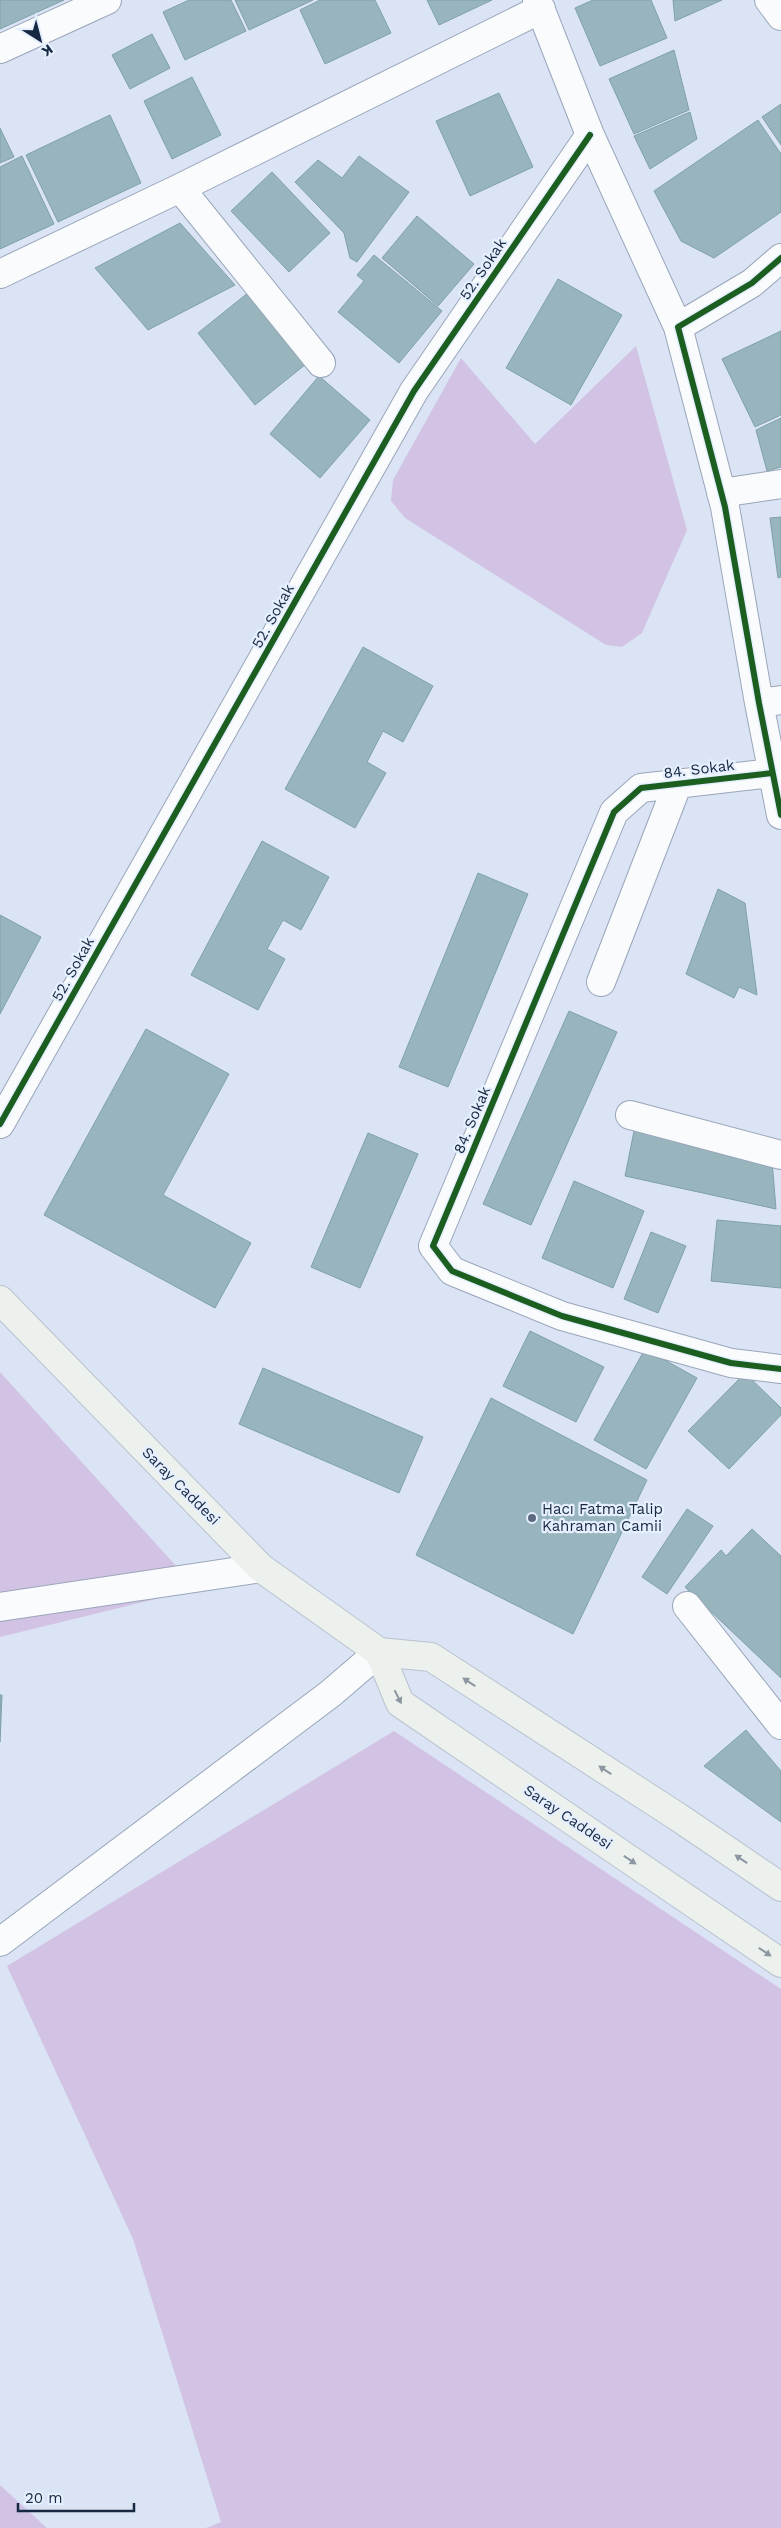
<svg xmlns="http://www.w3.org/2000/svg" width="781" height="2528" font-family="'Work Sans',sans-serif">
<style>
.green{fill:#d2c3e5}
.building{fill:#98b5bd;stroke:#7fa1a9}
.lines{fill:none;stroke-linecap:round;stroke-linejoin:round}
.minor-casing{stroke:#99a6b9;stroke-width:30}
.major-casing{stroke:#bac2ce;stroke-width:30}
.minor{stroke:#f9fbfd;stroke-width:28}
.major{stroke:#ecf1ee;stroke-width:28}
.cycleway-casing{stroke:#e5effd;stroke-width:9}
.cycleway{stroke:#1b5e20;stroke-width:6}
.oneway{fill:#8c97a1}
.poi-dot{fill:#5b6a80;stroke:#e5effd;stroke-width:2}
.labels{text-anchor:middle;dominant-baseline:central;stroke-width:4.5;stroke-linejoin:round;paint-order:stroke}
.street-label{font-size:15px;fill:#172842;stroke:#e5effd}
.poi-label{font-size:15px;fill:#172842;stroke:#e5effd;text-anchor:start}
</style>
<rect width="100%" height="100%" fill="#dae4f4"/>
<path class="green" d="M636,346L687,530L642,633L622,647L606,645L405,518L391,501L393,480L461,358L535,444Z
M0,1372L197,1589L0,1637Z
M394,1731L781,1989V2528H206L221,2522L133,2239L7,1966Z
M0,2485L47,2528H0Z"/>
<path class="building" d="M0,0H64L0,29Z
M189,0H231L246,31L185,60L163,12Z
M235,0H313L249,30Z
M320,0H375L391,33L325,64L300,10Z
M427,0H492L439,25Z
M593,0H651L667,38L600,66L575,8Z
M673,0H722L675,21Z
M152,34L170,68L130,89L112,55Z
M674,50L689,110L634,134L609,79Z
M192,77L221,135L172,159L144,101Z
M499,93L533,167L470,196L436,121Z
M781,104V145L762,117Z
M690,112L697,139L650,169L634,136Z
M110,115L141,183L58,222L26,155Z
M758,120L781,154V212L714,258L681,241L654,191Z
M0,128L14,157L0,163Z
M22,156L54,224L0,249V167Z
M359,156L409,192L357,262L350,258L344,233L295,182L318,160L342,178Z
M272,172L330,233L289,272L231,211Z
M417,216L474,264L438,306L382,258Z
M180,223L235,285L148,330L95,268Z
M374,255L442,311L399,363L338,312L364,281L357,275Z
M558,279L622,315L571,405L506,368Z
M249,292L306,364L255,405L198,333Z
M781,331V415L755,427L722,359Z
M319,376L370,420L320,478L270,434Z
M781,418V467L767,471L756,430Z
M781,517V577L778,578L770,518Z
M363,647L433,686L403,742L383,731L367,762L386,773L355,828L285,789Z
M262,841L329,877L301,930L283,920L267,949L285,959L258,1010L191,975Z
M478,873L528,894L448,1087L399,1067Z
M718,889L745,903L757,995L739,987L734,998L686,974Z
M0,915L41,937L0,1014Z
M569,1011L617,1032L531,1225L483,1204Z
M146,1029L229,1074L163,1195L251,1243L215,1308L44,1215Z
M634,1131L772,1161L776,1209L625,1176Z
M368,1133L418,1154L360,1288L311,1267Z
M574,1181L644,1211L613,1288L542,1258Z
M717,1220L781,1226V1288L711,1281Z
M651,1232L686,1246L658,1313L624,1299Z
M530,1331L604,1367L576,1422L503,1386Z
M645,1349L697,1378L646,1469L594,1440Z
M263,1368L423,1437L399,1493L239,1424Z
M745,1373L781,1408V1415L729,1469L688,1431Z
M491,1398L647,1480L573,1634L416,1555Z
M687,1509L713,1526L667,1594L642,1577Z
M752,1529L781,1556V1678L685,1587L721,1550L726,1556Z
M0,1695H2L0,1742Z
M746,1730L781,1771V1822L704,1766Z"/>
<g class="lines">
<defs>
<path id="minor" d="M537,0L590,135L678,327
M769,0L781,16
M0,49L107,0
M180,188L321,363
M781,258L752,283L678,327L725,507L759,703L781,815
M0,274L180,188L541,9
M721,493L781,484
M759,703L781,700
M772,773L641,788L614,812L433,1246L452,1271L562,1316L731,1363L781,1369
M601,982L678,783
M630,1115L781,1155
M0,1124L414,391L590,135
M687,1606L781,1725
M0,1607L261,1568
M0,1942L330,1694L379,1652"/>
<path id="major" d="M0,1300L261,1568L379,1652L431,1657L678,1817L781,1887
M379,1652L400,1703L781,1963"/>
</defs>
<use href="#minor" class="minor-casing"/>
<use href="#major" class="major-casing"/>
<use href="#minor" class="minor"/>
<use href="#major" class="major"/>
<defs>
<path id="cycleway" d="M781,258L752,283L678,327L725,507L759,703L781,815
M772,773L641,788L614,812L433,1246L452,1271L562,1316L731,1363L781,1369
M0,1124L414,391L590,135"/>
</defs>
<use href="#cycleway" class="cycleway-casing"/>
<use href="#cycleway" class="cycleway"/>
</g>
<defs><path id="oneway-solid" d="M-6-.8H1V-3.2L6.5 0L1 3.2V.8H-6Z" transform="scale(1.25)"/></defs>
<g class="oneway">
<use href="#oneway-solid" transform="translate(469 1682) rotate(-147)"/>
<use href="#oneway-solid" transform="translate(398 1697) rotate(63)"/>
<use href="#oneway-solid" transform="translate(605 1770) rotate(-147)"/>
<use href="#oneway-solid" transform="translate(741 1859) rotate(-146)"/>
<use href="#oneway-solid" transform="translate(630 1860) rotate(34)"/>
<use href="#oneway-solid" transform="translate(765 1952) rotate(34)"/>
</g>
<circle class="poi-dot" cx="532" cy="1518" r="5"/>
<g class="labels">
<g class="street-label">
<text transform="translate(483 269) rotate(-56)">52. Sokak</text>
<text transform="translate(273 616) rotate(-61)">52. Sokak</text>
<text transform="translate(699 769) rotate(-7)">84. Sokak</text>
<text transform="translate(73 969) rotate(-61)">52. Sokak</text>
<text transform="translate(472 1120) rotate(-67)">84. Sokak</text>
<text transform="translate(181 1486) rotate(45)">Saray Caddesi</text>
<text transform="translate(568 1817) rotate(34)">Saray Caddesi</text>
</g>
<g class="poi-label">
<text x="542" y="1509">Hacı Fatma Talip<tspan x="542" dy="17">Kahraman Camii</tspan></text>
</g>
</g>
<g transform="translate(40 40) rotate(144)" stroke="#e5effd" stroke-width="4" paint-order="stroke">
<path d="M0-4L9 19L0 12L-9 19Z" fill="#172842"/>
<text y="-8" font-size="14" font-weight="bold" text-anchor="middle" fill="#172842">K</text>
</g>
<path d="M18 2503v8h116v-8" fill="none" stroke="#172842" stroke-width="2.5"/>
<text x="25" y="2503" font-size="15" fill="#172842" stroke="#e5effd" stroke-width="4" paint-order="stroke">20 m</text>
</svg>
